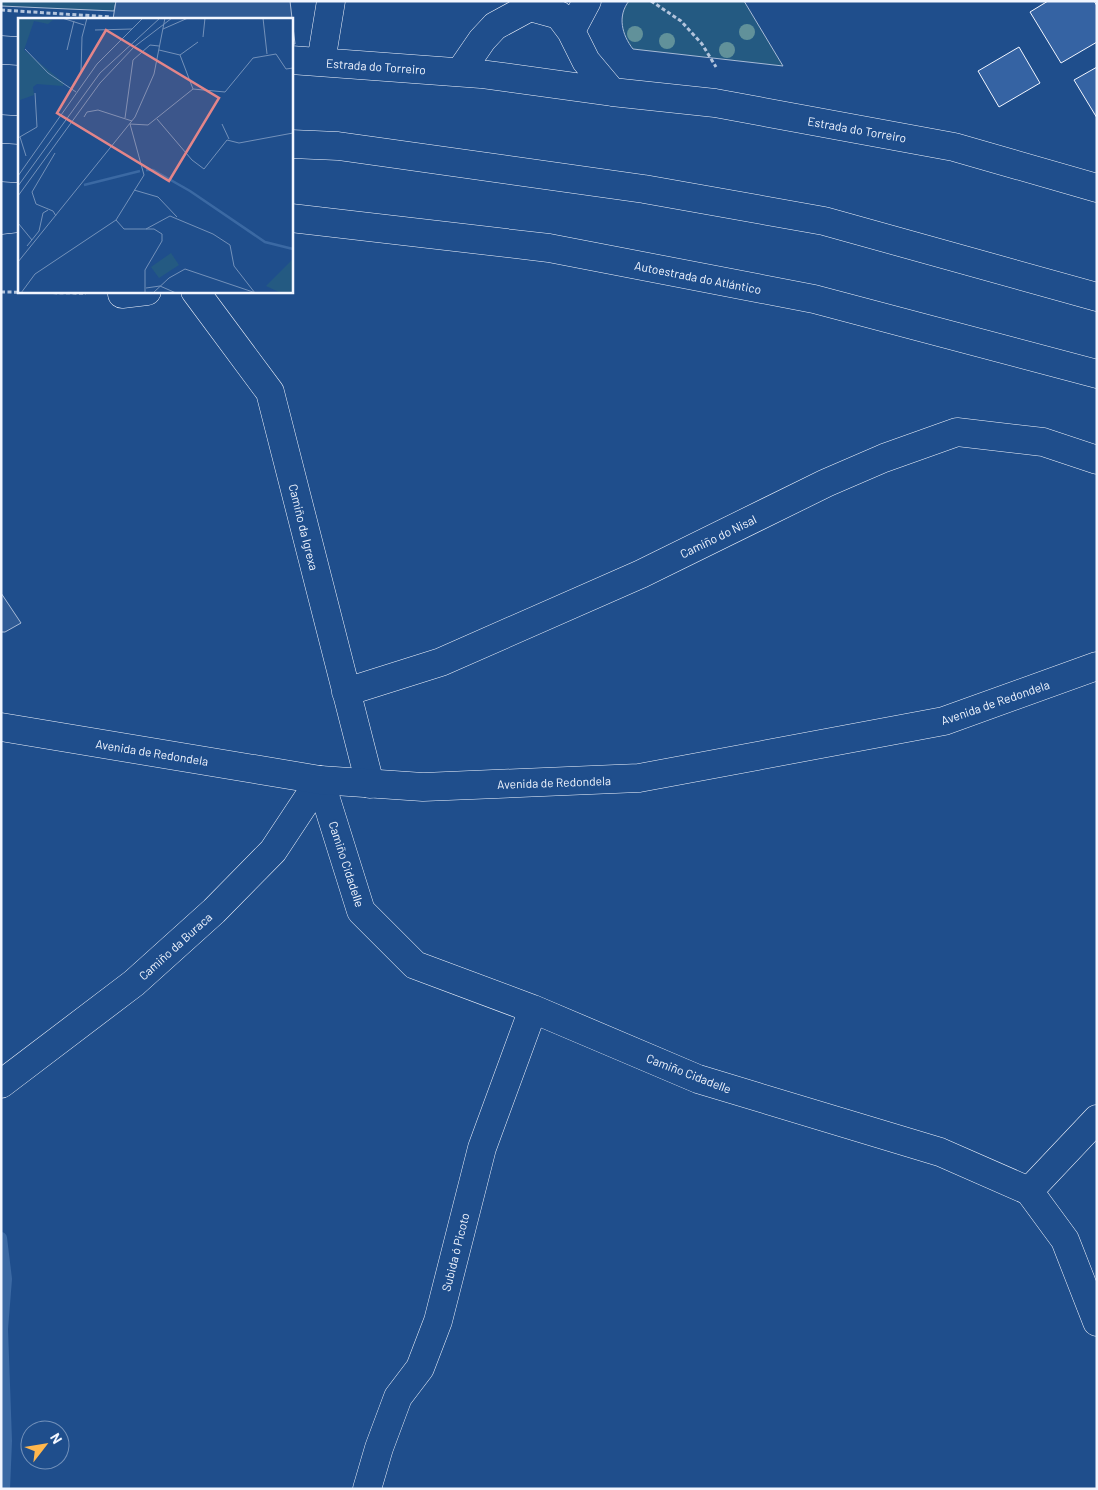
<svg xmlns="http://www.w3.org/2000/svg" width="1098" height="1490" font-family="Barlow,sans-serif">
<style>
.green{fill:#245a82;stroke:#a8bbd7}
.parking{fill:#305b95;stroke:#a8bbd7}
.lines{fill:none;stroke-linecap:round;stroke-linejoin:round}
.stream{stroke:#3b69a3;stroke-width:12}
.building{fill:#3563a3;stroke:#f2f6ff}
.minor-casing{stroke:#f2f6ff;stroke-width:29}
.trunk-casing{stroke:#f2f6ff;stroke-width:29}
.motorway-casing{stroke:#f2f6ff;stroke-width:29}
.path{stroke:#b3c4dc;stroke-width:3;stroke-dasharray:4 2.5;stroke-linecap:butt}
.minor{stroke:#1f4e8c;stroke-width:28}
.trunk{stroke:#1f4e8c;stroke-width:28}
.motorway{stroke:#1f4e8c;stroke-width:28}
.tree{fill:#61919a}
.labels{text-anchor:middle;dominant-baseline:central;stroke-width:4;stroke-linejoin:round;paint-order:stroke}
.street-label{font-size:12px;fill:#f2f6ff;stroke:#1f4e8c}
.inset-river{fill:none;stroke:#3b69a3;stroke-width:2.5}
.inset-road{fill:none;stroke:#7391ba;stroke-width:1}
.view{fill:#e38589;fill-opacity:0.15;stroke:#e38589;stroke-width:2.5}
.inset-edge{fill:none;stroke:#f2f6ff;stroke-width:2.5}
</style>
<rect width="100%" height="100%" fill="#1f4e8c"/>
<path class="green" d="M1,1H116L114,11L1,6Z
M629,1H744L783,66L633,49C622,35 617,16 629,1Z"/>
<path class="parking" d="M116,1H290L295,44H291V19H113Z
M1,593L21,623L5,632H1Z"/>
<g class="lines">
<path class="stream" d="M1,1238L6,1279L2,1329L6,1441L4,1489"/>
</g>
<path class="building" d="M1048,1H1094L1097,6V42L1061,63L1030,12Z
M1019,47L1040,83L999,107L978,71Z
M1097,67V118L1074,80Z"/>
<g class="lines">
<defs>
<path id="minor" d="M571,31L587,1
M1,50L19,51
M291,60L481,74L612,92L715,103L954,147L1097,188
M321,62L331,1
M460,72L482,40L495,26L530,7L559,15L571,31L586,61L612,92
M195,291L270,392L370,784
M122,294L147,291
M346,692L441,662L641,574L826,483L884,458L957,432L1043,442L1097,460
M320,780L361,911L415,965L533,1009L698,1079L940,1152L1029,1191L1065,1240L1097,1322
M1,1084L134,983L214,911L273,851L320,780
M1029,1191L1097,1119
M367,1489L379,1448L398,1397L420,1368L438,1321L482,1148L533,1009"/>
<path id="trunk" d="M1,727L320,780L423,787L639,778L944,721L1097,666"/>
<path id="motorway" d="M1,129L19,130
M291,144L338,146L644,189L824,221L1097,297
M1,196L19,197
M291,218L549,248L814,299L1097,374
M1,220L19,218"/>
</defs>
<use href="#minor" class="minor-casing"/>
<use href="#trunk" class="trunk-casing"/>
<use href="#motorway" class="motorway-casing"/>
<path class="path" d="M651,1L681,21L702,44L716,67
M1,10L111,17V19
M1,292L86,293"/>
<use href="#minor" class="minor"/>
<use href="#trunk" class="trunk"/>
<use href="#motorway" class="motorway"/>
</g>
<g class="tree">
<circle cx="747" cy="32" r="8"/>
<circle cx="635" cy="34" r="8"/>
<circle cx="667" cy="41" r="8"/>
<circle cx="727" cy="50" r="8"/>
</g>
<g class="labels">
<g class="street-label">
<text transform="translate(376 66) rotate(4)">Estrada do Torreiro</text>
<text transform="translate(857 129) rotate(10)">Estrada do Torreiro</text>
<text transform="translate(698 277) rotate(11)">Autoestrada do Atlántico</text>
<text transform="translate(304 527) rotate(76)">Camiño da Igrexa</text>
<text transform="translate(718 536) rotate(-26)">Camiño do Nisal</text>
<text transform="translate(995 702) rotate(-19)">Avenida de Redondela</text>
<text transform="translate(152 752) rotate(9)">Avenida de Redondela</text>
<text transform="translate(554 782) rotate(-2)">Avenida de Redondela</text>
<text transform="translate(347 864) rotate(72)">Camiño Cidadelle</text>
<text transform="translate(175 946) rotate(-42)">Camiño da Buraca</text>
<text transform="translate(689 1073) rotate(21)">Camiño Cidadelle</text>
<text transform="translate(455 1252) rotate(-76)">Subida ó Picoto</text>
</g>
</g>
<g transform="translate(18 18)">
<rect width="275" height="275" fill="#1f4e8c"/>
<path d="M0,0L35,2L30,6L16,3L6,32L46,65L45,68L19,66L15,69L16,77L2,82ZM153,235L161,247L141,260L133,249ZM275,241V275H263L248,268Z" fill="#245a82"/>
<path class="inset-river" d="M128,152H135L172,173L247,224L275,231M66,167L122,153"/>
<path class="inset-road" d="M44,0L66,7M245,0L249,36M145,11L170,0M77,12L114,11M185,19L187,0M7,31L30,55L58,74M49,32L56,3M141,32L162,37L180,24M162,37L175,71M63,55L64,19L69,0M66,99L69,94L80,92L114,103M107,100L115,42L132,27L141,28M139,101L174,142L186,151L209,122L221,125L275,115M112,106L126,157L98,202L106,211H136L144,216V223L127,252V275M112,106L130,107L175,71L207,74L235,40L258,36L268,51L275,50M204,106L211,121M2,119L8,138M0,120L19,109L17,75M37,135L14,174L18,186L35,193L38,198M0,158L79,46L125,0M0,168L82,55L142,0M116,172L140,179L159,199M0,178L82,65L116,29L154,0M0,205L14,222M128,211L152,198L195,216L212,227L216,248L237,275M9,228L21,213L25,195L30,192M0,244L117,99L136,56L147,0M128,270L142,268L158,275M3,275L17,256L98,202M135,275L151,260L167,251L235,274"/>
<path class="view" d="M88,12L201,80L151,163L39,95Z"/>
<rect width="275" height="275" class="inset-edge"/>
</g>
<rect width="1098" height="1490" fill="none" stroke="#f2f6ff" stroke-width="5"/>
<g transform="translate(45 1445) rotate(59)"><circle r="24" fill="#1f4e8c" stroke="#7391ba"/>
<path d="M0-4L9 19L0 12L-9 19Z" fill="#ffb74d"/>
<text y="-8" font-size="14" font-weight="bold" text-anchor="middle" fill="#f2f6ff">N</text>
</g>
</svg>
